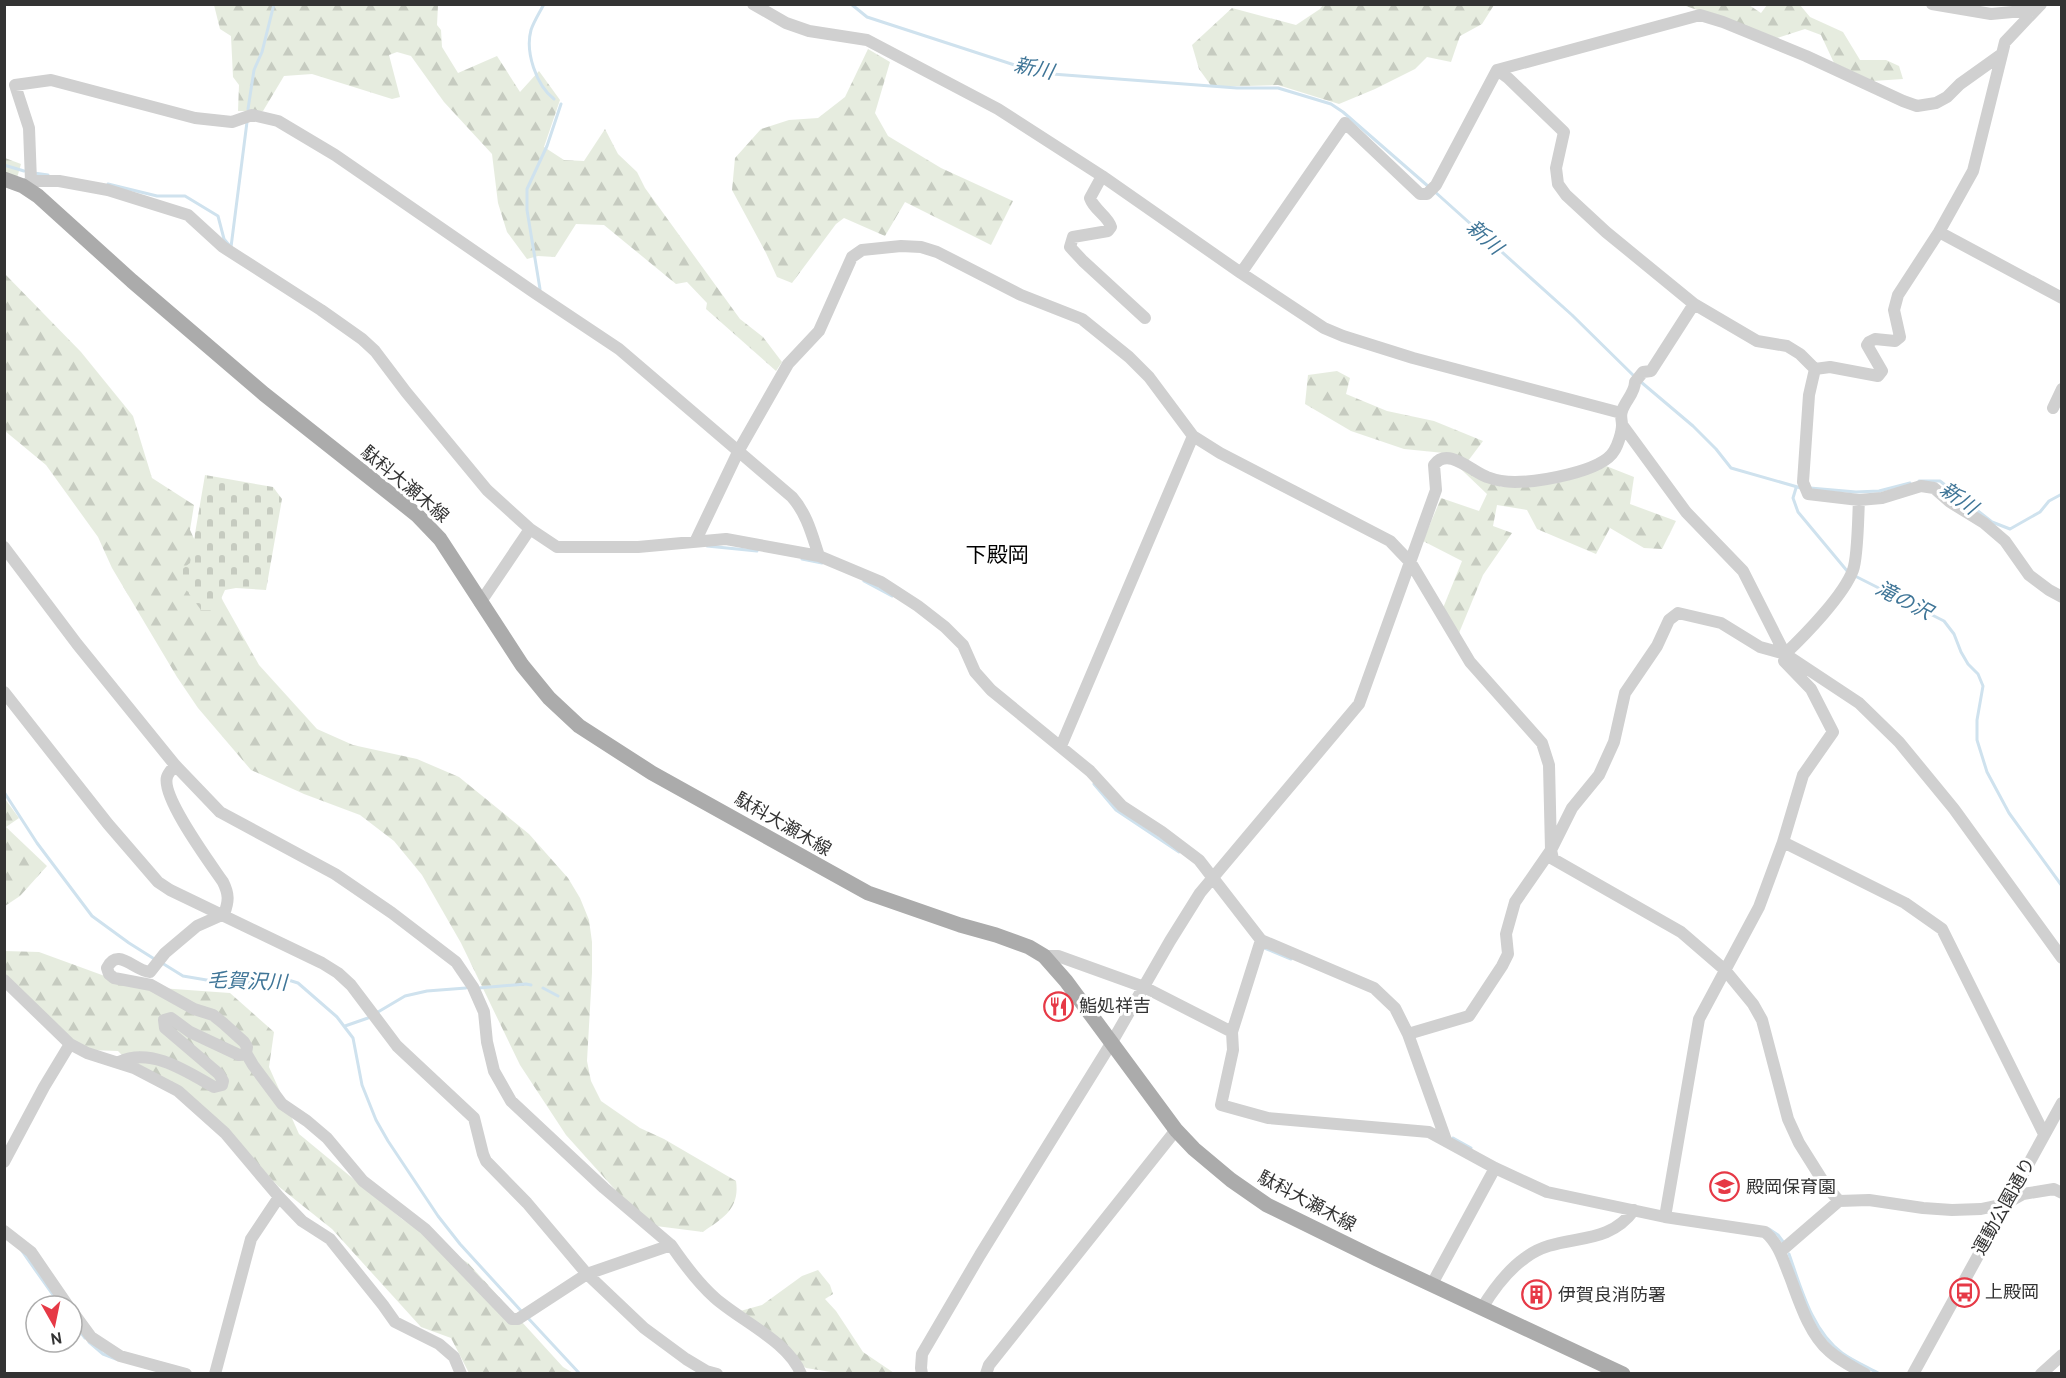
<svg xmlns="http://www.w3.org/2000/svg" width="2066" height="1378" font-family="Cabin,'Noto Sans JP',sans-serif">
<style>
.forest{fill:url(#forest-firs)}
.cemetery{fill:url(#cemetery-stones)}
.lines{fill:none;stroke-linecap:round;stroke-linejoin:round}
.stream{stroke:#cfe2ee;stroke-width:3}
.minor{stroke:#d0d0d0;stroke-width:12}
.major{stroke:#ababab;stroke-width:15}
.labels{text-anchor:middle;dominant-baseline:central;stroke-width:6;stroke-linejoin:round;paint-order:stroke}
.street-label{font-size:18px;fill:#333;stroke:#fff}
.poi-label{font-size:18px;fill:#333;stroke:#fff;text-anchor:start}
.water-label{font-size:20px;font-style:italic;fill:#3f7597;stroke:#fff}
.quarter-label{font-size:21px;fill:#000;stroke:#fff}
</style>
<defs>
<pattern id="forest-firs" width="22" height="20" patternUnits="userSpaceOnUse" patternTransform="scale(1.5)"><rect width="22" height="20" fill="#e6ecdf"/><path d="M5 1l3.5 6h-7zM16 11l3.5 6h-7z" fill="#c6cbc0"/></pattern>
<pattern id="cemetery-stones" width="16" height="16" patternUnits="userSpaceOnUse" patternTransform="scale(1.5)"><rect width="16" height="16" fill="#e6ecdf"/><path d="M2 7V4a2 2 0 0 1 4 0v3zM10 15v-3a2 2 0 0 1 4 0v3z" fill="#c6cbc0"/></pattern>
</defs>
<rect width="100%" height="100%" fill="#fff"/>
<path class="forest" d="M214,5H438L437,25L441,30L442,47L458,73L497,56L520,92L539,71L560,100L544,147L564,160L584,161L605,129L618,154L637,172L645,188L740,319L763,337L782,362L776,371L706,309L707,303L687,282L676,284L604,225L576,224L555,257L538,256L527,259L507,232L498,203L492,154L444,102L411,56L397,52L389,55L400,97L392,99L312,74L284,76L263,111H238L239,85L233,77L231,36L220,29Z
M1323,5V4L1494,5L1482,24L1460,36L1451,62L1427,57L1415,69L1375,89L1339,104L1278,85L1212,87L1199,69L1192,45L1232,8L1296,25L1320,9Z
M1683,5H1749L1761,13L1767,5H1800L1810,17L1843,32L1860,60H1886L1899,66L1903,79L1873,81L1834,63L1821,35L1805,29L1777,38Z
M868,49L890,62L875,113L888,136L941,168L1013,201L991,245L905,202L885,236L844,218L836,224L792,283L777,277L766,253L732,190L735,158L761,129L789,120L818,118L845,97Z
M5,158L21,164L17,178L5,174Z
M4,273L81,352L133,416L152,478L194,505L190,530L223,601L259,665L317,729L353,745L417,759L459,777L529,834L568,878L580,898L589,920L592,942V973L587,1061L591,1081L601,1101L640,1128L664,1139L736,1181C740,1209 723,1218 703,1232L656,1226L619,1194L566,1135L520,1065L461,943L422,875L394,841L360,815L304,794L251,770L198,708L177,677L112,568L98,537L46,465L5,431Z
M1337,371L1350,378L1346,394L1387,411L1434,421L1483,441L1468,461L1501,487L1557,483L1606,466L1634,477L1630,504L1676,521L1662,549L1644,548L1610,528L1596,554L1537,529L1527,510L1497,505L1493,526L1512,533L1483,575L1459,633L1443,608L1462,561L1423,541L1441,498L1479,511L1487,494L1444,453L1404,449L1351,431L1305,404L1308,375Z
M5,799L19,818L6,827L47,866L20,896L5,906Z
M4,951L39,952L132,986L230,993L274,1032L269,1067L299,1134L402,1219L468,1263L563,1367L573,1373H469L451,1338L421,1327L332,1229L278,1186L210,1113L134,1068L118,1051L90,1050L45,1025L5,987Z
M818,1270L830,1285L833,1294L825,1299L836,1311L863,1352L894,1373H837L806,1368L733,1313L762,1305L802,1276Z"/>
<path class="cemetery" d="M205,475L273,487L282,499L266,590L236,588L225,590L216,610H201L181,583V570L190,563Z"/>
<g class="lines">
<path class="stream" d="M544,4C540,12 534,21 531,30C525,52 536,85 554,99
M851,4L867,17L1039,73L1237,88H1278L1331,104L1343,112L1429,187
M248,109L254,70L262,52L274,4
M4,165L24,171
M34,173L48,175
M108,184L157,196H185L218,216L224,239L229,245
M1434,191L1572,315L1636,378
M231,247L247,122
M540,289L527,210V189L547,146L561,104
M1641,382L1693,426L1716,449L1731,468L1801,488
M1919,481H1940L1992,522L2010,529L2040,512L2049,501L2062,494
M1796,488L1793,498L1798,512L1848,572
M1810,488L1856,492L1879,491L1910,483
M707,546L757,551
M802,559L822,563
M1853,575L1944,621L1954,634L1961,652L1968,664L1978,674L1983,686L1977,720V740L1987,772L2009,813L2062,886
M864,581L892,596
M1094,784L1116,810L1179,852
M4,792L37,843L92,916L129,943L156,960
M1262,947L1291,959
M162,963L183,976L230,984L285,979L298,983L337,1017L353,1038L362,1085L376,1120L388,1141L438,1216L460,1244L523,1313
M479,988L526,984L531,985
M543,988L558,996
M378,1012L405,996L427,991L466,988
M345,1026L368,1018
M1453,1138L1471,1148
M1769,1229L1778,1235L1784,1243
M22,1251L53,1295
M1789,1254C1801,1288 1812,1331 1842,1353C1853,1361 1867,1367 1880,1374
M528,1318L580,1374
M72,1321L85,1338
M89,1342L103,1354L116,1359"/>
<path class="minor" d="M753,4L786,23L809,31L867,40L998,109L1102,176L1241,273L1324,328L1343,336L1413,358L1621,413
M1932,4L1991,14L2035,10
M1497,70L1508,78L1564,132L1556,168L1558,184L1566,195L1606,232L1694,304L1757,341L1787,346L1800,354L1815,369
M1102,176L1090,198C1094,210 1108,216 1111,227L1108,231L1073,237L1070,247L1083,261L1145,318
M31,181L29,128L15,85L51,80L195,118L232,122L252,115L278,121L335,155L535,293L619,349L792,497C807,514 812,535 819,556
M23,186L31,181H59L108,190L188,215L223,247L321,310L362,339L375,351L406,392L487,490L530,529L557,547H638L726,539L819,556L881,582L918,606L945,627L963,645L975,672L991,690L1090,771L1122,806L1162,832L1199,860L1261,940L1374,988L1395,1008L1408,1034L1446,1140
M1939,232L2062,298
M1241,273L1345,123L1420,194H1427L1436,185L1497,70L1700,15L1723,22L1806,56L1903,101L1917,106L1936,103L1947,97L1960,84L2002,54
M1815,369L1830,367L1878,376L1882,371L1867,345L1869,342L1875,339L1895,341L1900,337L1894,310L1898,295L1939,232L1973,171L2005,42L2041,4
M1815,369L1809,395L1803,482L1808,494L1859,500L1882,498L1921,486L1934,488L1950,502L1984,523L2005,541L2029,575L2049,590L2062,597
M2053,408L2062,389
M1623,426L1686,512L1743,571L1785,654L1784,661L1811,689L1833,732L1803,775L1783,842L1759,907L1699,1019L1665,1217
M696,540L739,450L788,364L819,331L852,257L862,250L901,246L921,247L937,252L1021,295L1082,319L1129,357L1149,377L1193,436L1220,453L1390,541L1411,563L1470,662L1542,743L1549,765L1551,850L1553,859L1681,932L1725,970L1753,1004L1762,1020L1788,1119L1799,1143L1826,1186L1839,1201
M4,547L77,644L175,765L220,812L335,874L392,913L456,962L473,987L484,1012L487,1042L494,1071L511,1101L604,1188L671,1245L587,1274L518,1319H512L425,1229L363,1181L327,1138L307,1121L282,1104L253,1065L246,1053L247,1047L244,1042L223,1023L213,1015L194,1009L151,985L114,978L109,974L107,968C118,946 134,971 150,972L165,953L197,926L224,914C229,901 229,894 223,882C210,863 161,797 167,777C168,773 173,768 175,765
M480,603L530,529
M1785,654C1805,635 1844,595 1853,570C1858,556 1858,517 1859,500
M4,692L108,824L158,882L170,890L322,963L338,973L351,985L397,1046L474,1118L483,1154L486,1161L527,1203L587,1274L644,1328L686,1359L706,1371L717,1374
M1061,746L1193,436
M1783,842L1905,903L1942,929L2044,1134
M1261,940L1232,1032L1233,1050L1221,1105L1268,1118L1429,1132L1495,1168L1547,1192L1665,1217L1765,1232C1779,1244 1783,1260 1790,1277C1799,1301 1809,1334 1829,1351C1840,1361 1853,1367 1865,1374
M1044,956H1058L1144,987L1232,1032
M4,980L70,1044L87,1053L134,1068L178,1091L225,1133L279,1197L302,1221L330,1239L383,1305L395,1322L439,1344L454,1357L461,1374
M1408,1034L1469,1016L1502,966L1508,954L1506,934L1515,902L1551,850L1572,808L1599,775L1614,742L1625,693L1657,646L1669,620L1678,613L1721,623L1760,647L1785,654L1859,703L1899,742L1954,809L2062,958
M119,1062C151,1047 186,1071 214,1087L222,1085L223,1081L219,1074L165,1028L164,1020L171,1018L190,1032L239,1055L246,1053
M4,1162L44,1087L70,1044
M4,1231L31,1252L68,1306
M671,1245C684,1264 698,1283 715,1298C741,1321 789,1342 801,1374
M1780,1252L1839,1201L1869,1200L1923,1208L1952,1210L1981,1209L2005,1204L2023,1194L2054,1189L2062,1193
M1432,1284L1495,1168
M1482,1308C1493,1290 1508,1270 1525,1258C1560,1231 1605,1250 1634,1210
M72,1311L91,1337L120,1356L186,1374
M215,1374L251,1239L279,1197
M922,1374L921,1368L922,1354L980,1255L1112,1042L1170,941L1200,893L1359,704L1436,490L1434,465C1448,446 1472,472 1487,477C1495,480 1506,482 1515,482C1538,482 1602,472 1614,451C1618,445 1622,432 1622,425C1622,420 1620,416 1622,411C1625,401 1635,393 1635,382L1643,372L1651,371L1694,304
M986,1374L989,1365L1176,1130
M1913,1374L2062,1103
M2041,1374L2062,1355"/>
<path class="major" d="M4,179L23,186L38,196L132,281L264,394L417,515L440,539L522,665L549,698L579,726L652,773L868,893L960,925L996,935L1029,947L1044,956L1066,981L1176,1130L1194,1149L1231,1180L1267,1205L1377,1259L1623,1374"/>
</g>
<defs>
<symbol id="restaurant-ring" viewBox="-11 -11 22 22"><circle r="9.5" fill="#fff" stroke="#e63946" stroke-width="1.5"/><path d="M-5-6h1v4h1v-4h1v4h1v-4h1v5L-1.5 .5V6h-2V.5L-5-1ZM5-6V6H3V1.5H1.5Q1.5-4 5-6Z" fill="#e63946"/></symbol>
<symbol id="school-ring" viewBox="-11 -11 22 22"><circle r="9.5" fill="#fff" stroke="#e63946" stroke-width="1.5"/><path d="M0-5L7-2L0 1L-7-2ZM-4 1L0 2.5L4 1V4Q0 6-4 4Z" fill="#e63946"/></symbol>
<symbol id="bus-ring" viewBox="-11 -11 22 22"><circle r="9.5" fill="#fff" stroke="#e63946" stroke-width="1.5"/><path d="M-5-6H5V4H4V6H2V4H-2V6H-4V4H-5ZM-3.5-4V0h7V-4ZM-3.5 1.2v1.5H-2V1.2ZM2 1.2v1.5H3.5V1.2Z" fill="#e63946"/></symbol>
<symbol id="building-ring" viewBox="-11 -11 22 22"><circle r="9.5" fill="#fff" stroke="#e63946" stroke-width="1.5"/><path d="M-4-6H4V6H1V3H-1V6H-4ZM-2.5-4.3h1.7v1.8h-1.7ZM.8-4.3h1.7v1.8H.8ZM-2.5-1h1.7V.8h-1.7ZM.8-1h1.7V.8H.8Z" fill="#e63946"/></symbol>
</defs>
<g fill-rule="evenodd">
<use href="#restaurant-ring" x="1042" y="990" width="33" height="33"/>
<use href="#school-ring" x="1708" y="1170" width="33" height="33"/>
<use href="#bus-ring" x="1948" y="1276" width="33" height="33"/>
<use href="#building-ring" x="1520" y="1278" width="33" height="33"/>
</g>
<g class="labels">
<g class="street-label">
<text transform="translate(405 484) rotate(40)">駄科大瀬木線</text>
<text transform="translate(783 824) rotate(30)">駄科大瀬木線</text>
<text transform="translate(1307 1201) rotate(28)">駄科大瀬木線</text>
<text transform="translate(2004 1206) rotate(-61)">運動公園通り</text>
</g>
<g class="poi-label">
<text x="1079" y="1006">鮨処祥吉</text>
<text x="1746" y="1187">殿岡保育園</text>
<text x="1985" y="1292">上殿岡</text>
<text x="1558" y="1295">伊賀良消防署</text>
</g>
<g class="water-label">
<text transform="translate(1034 68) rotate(12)">新川</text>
<text transform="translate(1485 237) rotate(42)">新川</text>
<text transform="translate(1959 498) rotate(35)">新川</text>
<text transform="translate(1904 600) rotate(27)">滝の沢</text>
<text transform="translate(247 981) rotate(2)">毛賀沢川</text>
</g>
<g class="quarter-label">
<text x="997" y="554">下殿岡</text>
</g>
</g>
<rect width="2066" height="1378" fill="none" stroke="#333333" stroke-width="12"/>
<g transform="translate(54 1324) rotate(171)"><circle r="28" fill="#ffffff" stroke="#adadad" stroke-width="1.5"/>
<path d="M0-4.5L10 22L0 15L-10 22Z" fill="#e63946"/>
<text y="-9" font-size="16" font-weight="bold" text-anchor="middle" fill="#333333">N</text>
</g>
</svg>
